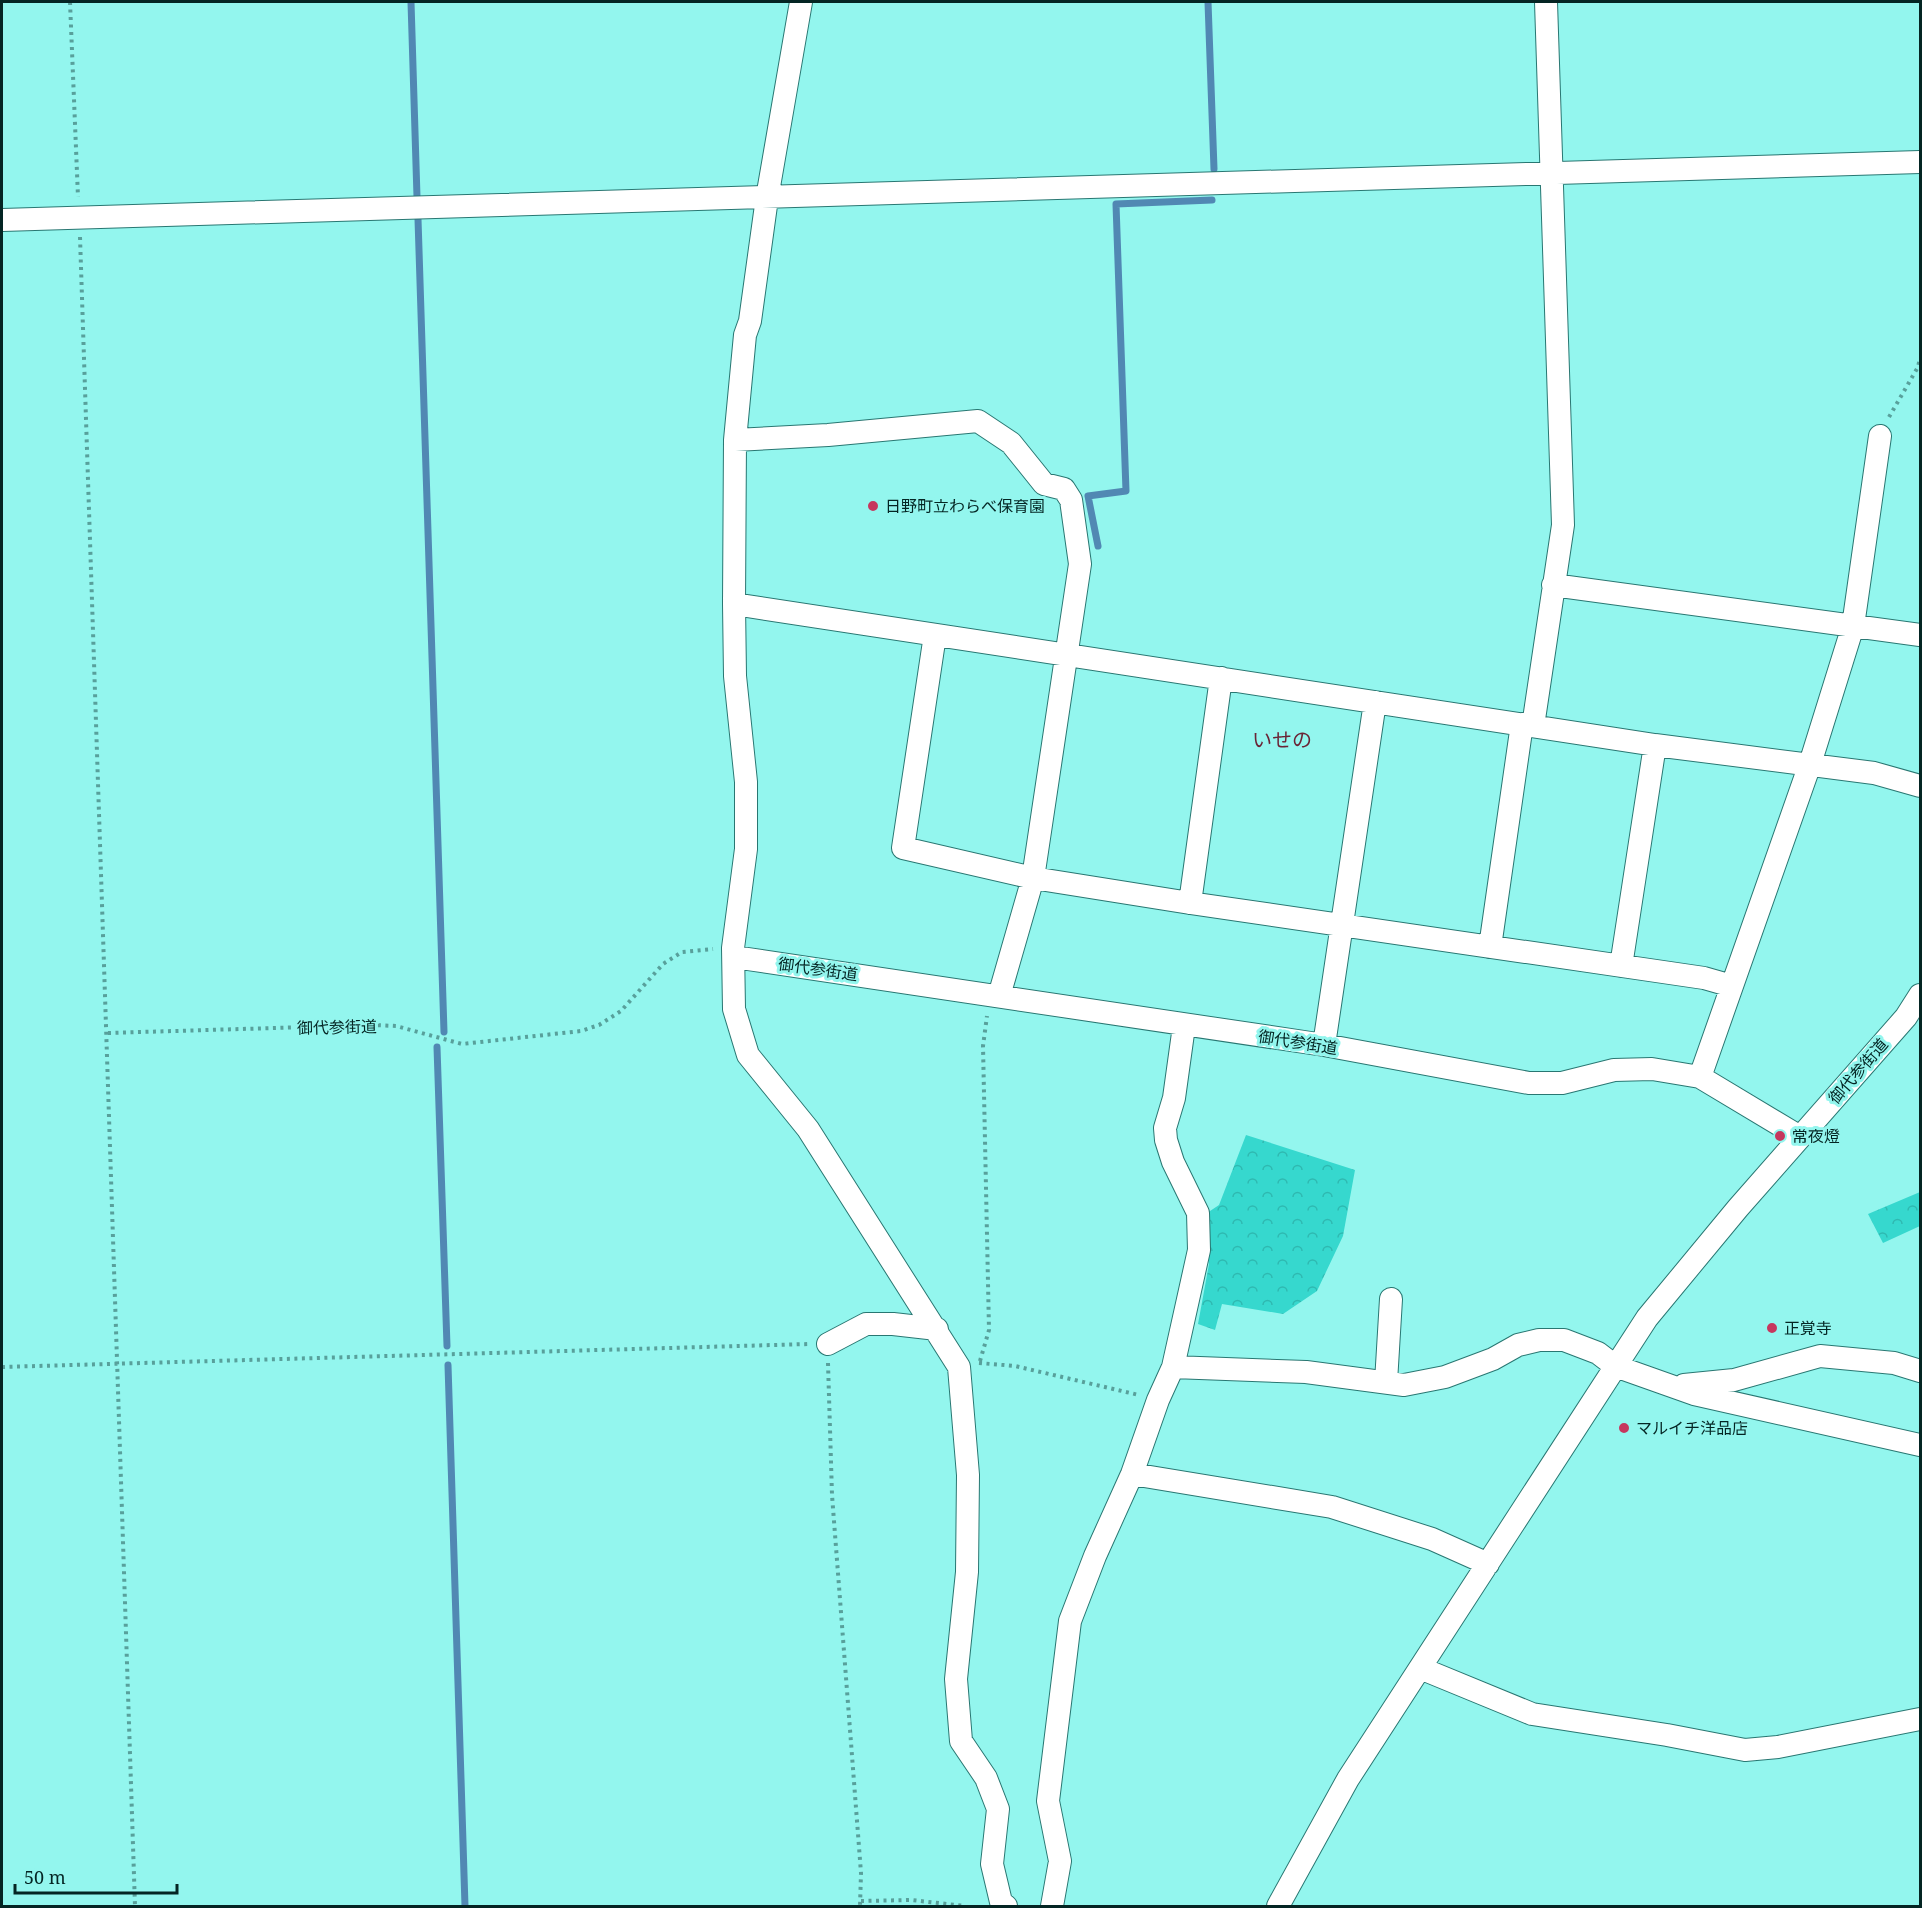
<svg xmlns="http://www.w3.org/2000/svg" width="1922" height="1908" font-family="'Noto Serif','Noto Sans JP',serif">
<style>
.forest{fill:url(#forest-crowns)}
.lines{fill:none;stroke-linecap:round;stroke-linejoin:round}
.stream{stroke:#5188b3;stroke-width:7}
.street-casing{stroke:#297772;stroke-width:24}
.path{stroke:#58a09b;stroke-width:4;stroke-dasharray:3 4.5;stroke-linecap:butt}
.street{stroke:#fff;stroke-width:22}
.poi-dot{fill:#c6375e;stroke:#93f6ee;stroke-width:2}
.labels{text-anchor:middle;dominant-baseline:central;stroke-width:6;stroke-linejoin:round;paint-order:stroke}
.poi-label{font-size:16px;fill:#042523;stroke:#93f6ee;text-anchor:start}
.street-label{font-size:16px;fill:#042523;stroke:#93f6ee}
.quarter-label{font-size:20px;fill:#6a2435;stroke:#93f6ee}
</style>
<defs>
<pattern id="forest-crowns" width="20" height="18" patternUnits="userSpaceOnUse" patternTransform="scale(1.5)"><rect width="20" height="18" fill="#36d8ce"/><path d="M2 6a3 3 0 1 1 6 0M12 15a3 3 0 1 1 6 0" fill="none" stroke="#2eb9b1"/></pattern>
</defs>
<rect width="100%" height="100%" fill="#93f6ee"/>
<path class="forest" d="M1246,1135L1355,1170L1343,1236L1317,1291L1283,1314L1222,1304L1215,1330L1198,1324L1209,1264L1201,1217L1219,1205Z
M1920,1192V1226L1883,1243L1868,1214Z"/>
<g class="lines">
<path class="stream" d="M411,2L417,197
M1208,2L1214,169
M418,219L444,1032
M1098,546L1088,496L1126,491L1116,204L1212,200
M437,1047L447,1346
M448,1365L465,1906"/>
<defs>
<path id="street" d="M801,2L767,198L750,321L745,335L735,440L734,604L735,676L746,782V849L733,948L734,1009L748,1055L808,1129L959,1367L968,1475L967,1572L956,1679L961,1741L986,1778L998,1809L992,1864L1001,1902L1006,1906
M2,220L1920,162
M735,440L828,435L978,421L1011,443L1044,484L1064,489L1071,500L1080,564L1033,878L999,996
M1553,585L1920,635
M734,604L1655,745L1874,773L1920,786
M935,635L903,848L1033,878L1190,903L1704,978L1732,986
M1533,726L1563,525L1546,2
M1190,903L1221,678
M1490,947L1522,724
M734,957L1324,1045L1529,1083H1562L1614,1070L1652,1069L1700,1077L1800,1137
M1621,966L1655,745
M1324,1045L1375,702
M1700,1077L1809,767L1853,626L1880,436
M828,1344L866,1324H893L937,1329
M1173,1367L1306,1372L1404,1385L1445,1377L1493,1359L1518,1345L1539,1340H1564L1598,1353L1615,1366L1694,1394L1920,1445
M1386,1382L1391,1299
M1684,1385L1734,1380L1820,1356L1894,1363L1920,1371
M1132,1474L1332,1507L1432,1539L1488,1564
M1420,1668L1532,1714L1667,1735L1745,1750L1778,1747L1920,1719
M1052,1906L1060,1861L1048,1801L1070,1621L1095,1556L1132,1474L1158,1400L1173,1367L1199,1250L1198,1213L1173,1162L1166,1140L1165,1128L1174,1098L1184,1026
M1278,1906L1348,1779L1647,1318L1738,1208L1906,1017L1920,995"/>
</defs>
<use href="#street" class="street-casing"/>
<path class="path" d="M70,2L78,197
M80,237L135,1906
M1889,417L1918,367L1920,358
M108,1033L374,1025L396,1026L462,1044L581,1031L599,1025L621,1011L663,964L682,952L713,949
M980,1361L989,1330L983,1046L987,1016
M828,1363L832,1495L861,1873L860,1906
M979,1363L1015,1366L1139,1395
M2,1367L809,1344
M861,1901L911,1900L965,1906"/>
<use href="#street" class="street"/>
</g>
<g class="poi-dot">
<circle cx="873" cy="506" r="6"/>
<circle cx="1780" cy="1136" r="6"/>
<circle cx="1772" cy="1328" r="6"/>
<circle cx="1624" cy="1428" r="6"/>
</g>
<g class="labels">
<g class="poi-label">
<text x="885" y="506">日野町立わらべ保育園</text>
<text x="1792" y="1136">常夜燈</text>
<text x="1784" y="1328">正覚寺</text>
<text x="1636" y="1428">マルイチ洋品店</text>
</g>
<g class="street-label">
<text transform="translate(818 969) rotate(8)">御代参街道</text>
<text transform="translate(337 1027) rotate(-1)">御代参街道</text>
<text transform="translate(1298 1042) rotate(9)">御代参街道</text>
<text transform="translate(1858 1071) rotate(-49)">御代参街道</text>
</g>
<g class="quarter-label">
<text x="1282" y="739">いせの</text>
</g>
</g>
<rect width="1922" height="1908" fill="none" stroke="#042523" stroke-width="6"/>
<path d="M15 1884v9h162v-9" fill="none" stroke="#042523" stroke-width="3"/>
<text x="24" y="1884" font-size="18" fill="#042523" stroke="#93f6ee" stroke-width="4.5" paint-order="stroke">50 m</text>
</svg>
